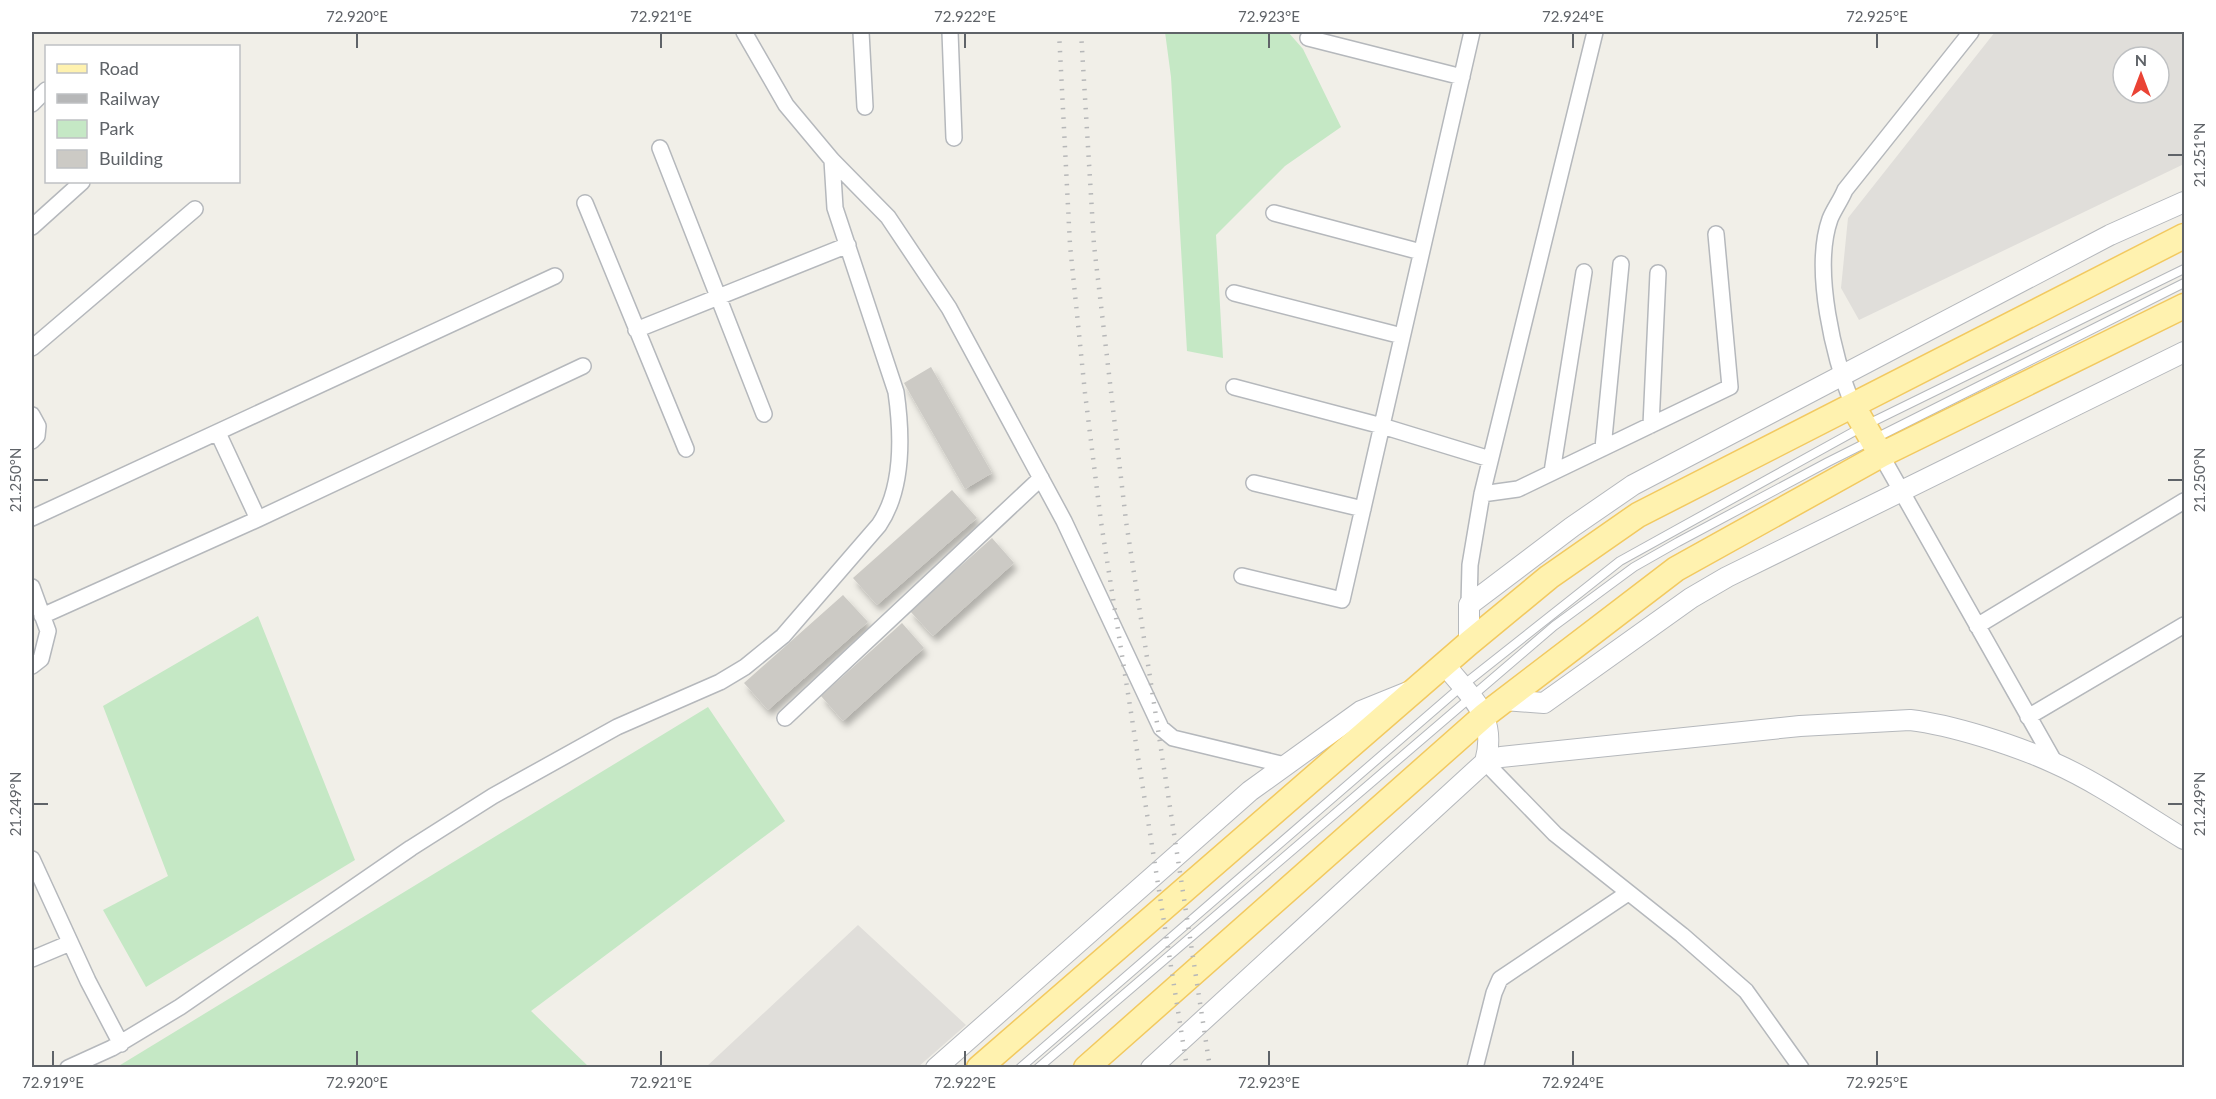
<svg xmlns="http://www.w3.org/2000/svg" width="2216" height="1099" font-family="Lato,sans-serif">
<style>
.industrial{fill:#e0deda;fill-rule:evenodd}
.green{fill:#c5e8c5}
.building{fill:#cccac5;filter:url(#shadow)}
.lines{fill:none;stroke-linecap:round;stroke-linejoin:round}
.service-casing{stroke:#b5b8bc;stroke-width:10}
.minor-casing{stroke:#b5b8bc;stroke-width:18}
.tertiary-casing{stroke:#b5b8bc;stroke-width:22}
.primary-casing{stroke:#f2c960;stroke-width:27}
.service{stroke:#fff;stroke-width:8}
.minor{stroke:#fff;stroke-width:15}
.tertiary{stroke:#fff;stroke-width:20}
.primary{stroke:#fff2af;stroke-width:24}
.rail{stroke:#b6b7b8;stroke-width:4.5;stroke-dasharray:1.5 8;stroke-linecap:butt}
.ticks{fill:none;stroke:#5f6368;stroke-width:2}
.neatline{fill:none;stroke:#5f6368;stroke-width:2}
.ticks-label{font-size:15px;text-anchor:middle;fill:#5f6368}
</style>
<defs>
<filter id="shadow"><feDropShadow dx="3.5" dy="6" stdDeviation="3" flood-color="#0004"/></filter>
</defs>
<rect width="100%" height="100%" fill="#f1efe8"/>
<path class="industrial" d="M1995,32H2184V164L1859,320L1841,288L1848,218ZM2123,57H2159V93H2123Z
M858,925L966,1025L918,1067H706Z"/>
<path class="green" d="M1165,32H1288L1303,49L1341,127L1285,166L1216,235L1223,358L1187,351L1171,77Z
M258,616L355,860L146,987L103,910L168,876L103,706Z
M708,707L785,821L531,1011L589,1067H117Z"/>
<path class="building" d="M931,367L992,473L965,489L904,383Z
M952,490L977,518L877,605L853,578Z
M992,538L1014,563L933,636L910,611Z
M843,595L868,622L768,710L744,683Z
M902,623L924,648L843,721L821,696Z"/>
<g class="lines">
<defs>
<path id="service" d="M1020,1068L1462,686L1620,561L1864,426L2184,269
M1038,1068L1554,626L1634,567L1678,542L1828,462L2184,283"/>
<path id="minor" d="M744,32L786,105L832,160L888,217L949,308L1064,521L1161,728L1173,738L1285,765
M861,32L865,107
M950,32L954,138
M1308,38L1462,77
M32,104L46,90
M660,148L764,414
M585,203L686,449
M1274,213L1421,252
M32,227L82,182
M1234,293L1402,336
M636,330L848,245
M32,348L195,209
M1234,387L1382,426L1490,459
M1853,406C1834,358 1812,270 1830,219C1834,209 1841,200 1845,190L1971,32
M32,415L38,426L37,436L32,441
M1651,425L1658,273
M218,433L258,519
M1603,448L1621,264
M1881,455L2055,763
M1552,472L1584,272
M1254,483L1363,509
M1482,494L1518,489L1730,387L1716,234
M32,518L555,276
M1242,576L1342,600L1472,32
M32,587L48,631L41,659L32,666
M1469,605L1470,565L1482,494L1595,32
M42,616L258,519L583,366
M1977,626L2184,501
M2028,717L2184,625
M785,718L1041,478
M1485,762L1555,834L1682,935L1746,991L1801,1068
M32,859L88,981L121,1044
M32,959L70,943
M68,1068L112,1048L180,1007L411,848L493,796L617,727L720,682L745,667L783,636L879,525C904,488 902,434 896,392L835,208L832,160
M1475,1068L1494,993L1500,979L1628,893"/>
<path id="tertiary" d="M1469,643V605L1572,527L1633,485L2110,235L2184,202
M1504,700L1544,703L1691,598L1727,577L2184,352
M1485,762L1501,757L1800,726L1910,720C1952,725 2015,745 2054,763C2097,782 2143,814 2184,839
M936,1068L1250,791L1361,711L1408,692
M1151,1068L1485,762C1498,716 1471,698 1445,665"/>
<path id="primary" d="M1853,406L1881,455
M979,1068L1469,643L1549,577L1638,515L2184,236
M1086,1068L1485,715L1676,569L1881,455L2184,306"/>
</defs>
<use href="#service" class="service-casing"/>
<use href="#minor" class="minor-casing"/>
<use href="#tertiary" class="tertiary-casing"/>
<use href="#primary" class="primary-casing"/>
<use href="#service" class="service"/>
<use href="#minor" class="minor"/>
<use href="#tertiary" class="tertiary"/>
<use href="#primary" class="primary"/>
<path class="rail" d="M1059,32L1070,245L1085,393L1101,522L1187,1068
M1081,32L1094,245L1126,521L1210,1068"/>
</g>
<path class="ticks" d="M357,33V48M661,33V48M965,33V48M1269,33V48M1573,33V48M1877,33V48M2168,155H2183M33,480H48M2168,480H2183M33,804H48M2168,804H2183M53,1051V1066M357,1051V1066M661,1051V1066M965,1051V1066M1269,1051V1066M1573,1051V1066M1877,1051V1066"/>
<rect width="2216" height="1099" fill="none" stroke="#ffffff" stroke-width="66"/>
<rect x="45" y="45" width="195" height="138" fill="#ffffff" stroke="#bfc1c3" stroke-width="1.5"/>
<rect x="57" y="64" width="30" height="9" fill="#fff2af" stroke="#bfc1c3" stroke-width="1.5"/>
<text x="99" y="75" font-size="18" fill="#5f6368">Road</text>
<rect x="57" y="94" width="30" height="9" fill="#b6b7b8" stroke="#bfc1c3" stroke-width="1.5"/>
<text x="99" y="105" font-size="18" fill="#5f6368">Railway</text>
<rect x="57" y="120" width="30" height="18" fill="#c5e8c5" stroke="#bfc1c3" stroke-width="1.5"/>
<text x="99" y="135" font-size="18" fill="#5f6368">Park</text>
<rect x="57" y="150" width="30" height="18" fill="#cccac5" stroke="#bfc1c3" stroke-width="1.5"/>
<text x="99" y="165" font-size="18" fill="#5f6368">Building</text>
<g transform="translate(2141 75)"><circle r="28" fill="#ffffff" stroke="#bfc1c3" stroke-width="1.5"/>
<path d="M0-4.5L10 22L0 15L-10 22Z" fill="#ea4335"/>
<text y="-9" font-size="16" font-weight="bold" text-anchor="middle" fill="#5f6368">N</text>
</g>
<rect x="33" y="33" width="2150" height="1033" class="neatline"/>
<g class="ticks-label">
<text x="357" y="22">72.920°E</text>
<text x="661" y="22">72.921°E</text>
<text x="965" y="22">72.922°E</text>
<text x="1269" y="22">72.923°E</text>
<text x="1573" y="22">72.924°E</text>
<text x="1877" y="22">72.925°E</text>
<text transform="translate(2200 155) rotate(-90)" y="5">21.251°N</text>
<text transform="translate(16 480) rotate(-90)" y="5">21.250°N</text>
<text transform="translate(2200 480) rotate(-90)" y="5">21.250°N</text>
<text transform="translate(16 804) rotate(-90)" y="5">21.249°N</text>
<text transform="translate(2200 804) rotate(-90)" y="5">21.249°N</text>
<text x="53" y="1088">72.919°E</text>
<text x="357" y="1088">72.920°E</text>
<text x="661" y="1088">72.921°E</text>
<text x="965" y="1088">72.922°E</text>
<text x="1269" y="1088">72.923°E</text>
<text x="1573" y="1088">72.924°E</text>
<text x="1877" y="1088">72.925°E</text>
</g>
</svg>
